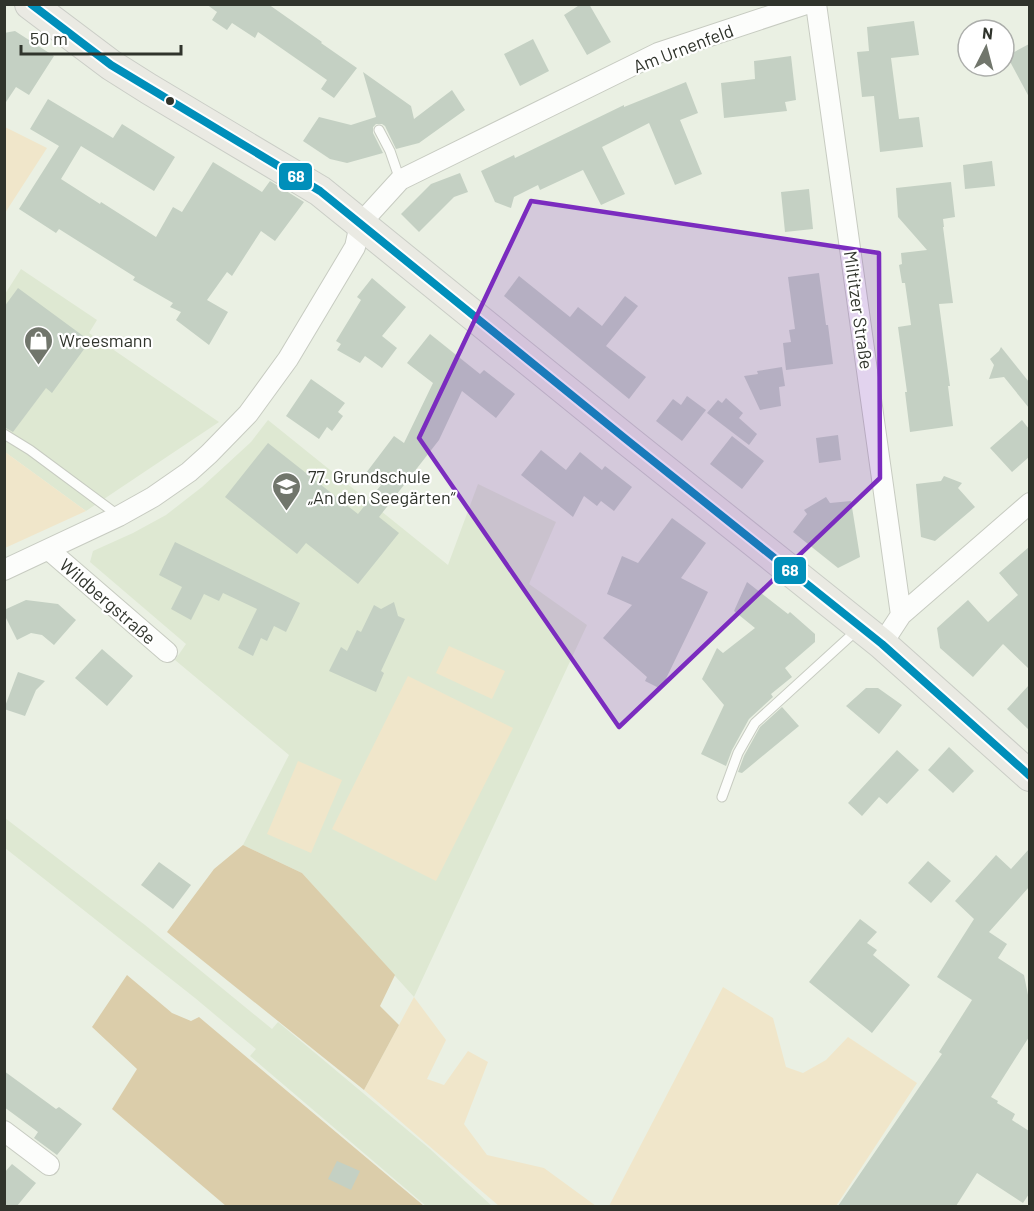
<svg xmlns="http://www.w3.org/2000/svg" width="1034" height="1211" font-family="Barlow,sans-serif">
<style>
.built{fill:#dee8d2}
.green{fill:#f0e6ca}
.forest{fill:#dbcdaa}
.building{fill:#c4d0c3}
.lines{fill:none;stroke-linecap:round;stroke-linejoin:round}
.lane-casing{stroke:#c7cbc1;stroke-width:11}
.street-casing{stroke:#c7cbc1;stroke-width:22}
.primary-casing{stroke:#cacdc6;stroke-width:32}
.lane{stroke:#fcfdfb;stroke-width:9}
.street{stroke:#fcfdfb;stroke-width:20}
.primary{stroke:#eaeae3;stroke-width:30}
.bus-1-casing{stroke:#fff;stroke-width:12}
.bus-1{stroke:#008fba;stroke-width:8}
.marked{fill:#7b2cbf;fill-opacity:0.2;stroke:#7b2cbf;stroke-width:4.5;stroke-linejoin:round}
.bus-dot{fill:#30342c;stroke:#fff;stroke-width:2}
.labels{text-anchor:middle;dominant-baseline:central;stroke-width:4.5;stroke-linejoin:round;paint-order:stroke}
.street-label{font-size:18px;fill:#30342c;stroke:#fff}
.poi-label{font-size:18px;fill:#30342c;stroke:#fff;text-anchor:start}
.line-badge{stroke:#fff;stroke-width:2}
.badge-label{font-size:16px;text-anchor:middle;font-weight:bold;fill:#fff}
</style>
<rect width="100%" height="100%" fill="#eaf0e3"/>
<path class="built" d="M21,269L97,320L89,333L219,422L86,511L5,452V294Z
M268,420L448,565L478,484L556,522L529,584L587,625L414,997L302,873L243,845L289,755L175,660L186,644L90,562L93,551L133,533L166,515L202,487L251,442Z
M5,818L145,925L272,1029L278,1022L430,1149L492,1206H426L250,1056L256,1049L195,998L5,848Z"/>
<path class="green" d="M5,127L47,148L5,213Z
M5,452L86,511L5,548Z
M449,646L505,671L492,699L436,673Z
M408,676L513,728L436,881L332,829Z
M298,761L342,780L311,853L267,834Z
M723,987L773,1018L786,1067L803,1073L826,1060L848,1037L917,1083L836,1206H609Z
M414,997L446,1040L427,1079L444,1085L468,1051L488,1062L464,1124L487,1155L544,1168L596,1206H499L364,1090Z"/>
<path class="forest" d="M243,845L302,873L395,975L380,1006L399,1025L364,1090L167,932L214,869Z
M127,975L172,1013L191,1021L199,1017L424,1206H226L112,1109L137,1069L92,1027Z"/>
<path class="building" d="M206,4H268L322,42L321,43L357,68L334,98L321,89L327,80L258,32L255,38L232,23L227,30L212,20L217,12Z
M581,4H589L611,42L587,55L564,15Z
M914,21L919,55L891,58L899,119L919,117L923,147L880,152L874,96L862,97L857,52L869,51L867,27Z
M15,31L54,56L29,95L16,87L4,105V33Z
M533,39L549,71L520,86L504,54Z
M1029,44V97L1007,56Z
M791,56L796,100L785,102L787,111L724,118L721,83L755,79L754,61Z
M363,72L411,106L414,119L452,90L465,110L419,143L396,149L385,126L382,124H376L373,127V133L383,153L347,163L330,159L303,141L319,117L351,125L376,117Z
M686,82L698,113L680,120L702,174L675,185L649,123L602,147L625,194L601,205L583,170L540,190L538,185L514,197L511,208L495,202L481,171L514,155L515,158L624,105V107Z
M48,99L113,138L122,124L175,157L154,191L81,146L61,179L100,204L101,202L156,237L173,207L182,212L213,162L262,192L270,181L304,202L275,241L261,231L232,276L227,272L207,300L228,312L209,345L176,320L181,312L170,307L173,303L133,280L135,277L59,229L56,233L19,209L59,146L30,129Z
M992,161L995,186L965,189L963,165Z
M460,173L468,192L454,197L419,232L401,214L431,184Z
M951,182L955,217L943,219L944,227H943L953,303L939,304L950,386H948L953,426L910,432L905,392H907L898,327L911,325L905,283H902L899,265L902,264L901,253L927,250L898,217L896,188Z
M809,189L813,229L785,232L781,192Z
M819,273L826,325H828L833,364L786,370L783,343L791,342L789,330L795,329L788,277Z
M519,276L570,317L578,307L602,326L625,296L638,306L606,346L646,377L629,399L504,296Z
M372,278L406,307L382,336L397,348L382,368L365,356L360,363L337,350L341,344L336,341L361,300L357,297Z
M18,288L90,341L52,393L46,388L13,432L4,427V307Z
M430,334L480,374L484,370L515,394L496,418L462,391L439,440L379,517L399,533L358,584L306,543L297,554L225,497L268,443L358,514L381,485L366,473L394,436L404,443L433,383L407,363Z
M1001,347L1029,382V408L1004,377L989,379L994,365L990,359L999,351Z
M782,367L785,386L779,387L781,406L760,410L744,376L758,374L757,371Z
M311,379L345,403L338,412L343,416L332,431L327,427L319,439L286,416Z
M687,396L706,410L682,441L656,421L673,399L681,405Z
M726,398L743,413L739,418L757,434L749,445L707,413L718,400L722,403Z
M1022,420L1029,429V457L1012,472L990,448Z
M838,435L841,460L819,463L816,438Z
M732,436L764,461L742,489L710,464Z
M541,450L566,470L580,452L602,470L605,466L632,487L614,511L601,501L597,506L584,496L573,517L521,475Z
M944,476L962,483L958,488L975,507L935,541L921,537L916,484L941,481Z
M826,497L830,503L851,501L860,557L838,568L793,532L807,514L804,510Z
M672,518L706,543L681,578L708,592L661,689L645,681L647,677L603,638L632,605L607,594L622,556L638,563Z
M175,542L300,603L286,632L274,626L267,641L261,638L253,656L238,648L257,609L223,593L219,601L204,594L191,620L171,609L182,587L159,575Z
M1029,547V669L1003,644L973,677L940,648L937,628L968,600L988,622L1018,595L999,573Z
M747,582L788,614L790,612L815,634V642L785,668L792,677L771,694L773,697L749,719L732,750L726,766L701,754L724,705L702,679L717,648L723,653L755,628L734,611Z
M26,600L58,604L76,620L54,645L42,635L31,633L17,640L4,614V610Z
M394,602L398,616L405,619L381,671L384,673L376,692L329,671L341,647L347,651L357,630L361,632L374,605L381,609Z
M102,649L133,676L107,706L75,678Z
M18,672L45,681L36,690L25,716L4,709Z
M1029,685V730L1007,709Z
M866,688H878L902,705L879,734L846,706Z
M782,707L799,726L742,773L738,772L744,756L760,727Z
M949,747L974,771L953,793L928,770Z
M897,750L919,770L887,804L879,797L862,816L848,803Z
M1029,849V887L989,932L1007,944L998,958L1024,975L1028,995L1029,996V1037L991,1097L998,1101L997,1103L1015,1114L1012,1120L1029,1131V1194L1023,1203L977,1173L956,1206H838L942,1054L939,1052L972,1000L937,977L974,919L955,901L996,855L1011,869Z
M928,861L951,881L931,903L908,883Z
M159,862L191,885L173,909L141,885Z
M860,919L877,932L867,943L877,950L873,955L910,985L872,1033L809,982Z
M4,1071L56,1109L59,1107L82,1124L57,1155L34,1138L38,1132L4,1107Z
M337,1161L360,1171L351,1190L328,1179Z
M12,1164L36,1183L17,1206H4V1173Z"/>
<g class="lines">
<defs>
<path id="lane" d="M379,130L390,151L400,180
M4,434L30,450L119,516
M722,797L738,753L755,723L857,630"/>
<path id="street" d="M816,4L901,615
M49,550L167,652
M4,570L119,516L153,497L189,472L209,454L248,414L288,359L355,247L360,224L400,180L658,53L806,4
M882,644L901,615L1030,503
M4,1131L49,1165"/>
<path id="primary" d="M30,4L111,65L149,89L320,191L627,440L882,644L1030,776"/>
</defs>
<use href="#lane" class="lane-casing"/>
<use href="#street" class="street-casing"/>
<use href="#primary" class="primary-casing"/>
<use href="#lane" class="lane"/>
<use href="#street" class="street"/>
<use href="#primary" class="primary"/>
<defs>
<path id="bus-1" d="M31,4L111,65L320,191L627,440L882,644L1030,776"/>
</defs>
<use href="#bus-1" class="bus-1-casing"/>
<use href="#bus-1" class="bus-1"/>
</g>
<path class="marked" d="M531,201L879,253L880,478L619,727L419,438Z"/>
<defs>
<symbol id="shop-pin" viewBox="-11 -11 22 30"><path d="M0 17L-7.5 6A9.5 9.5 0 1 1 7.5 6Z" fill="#71766c" stroke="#fff"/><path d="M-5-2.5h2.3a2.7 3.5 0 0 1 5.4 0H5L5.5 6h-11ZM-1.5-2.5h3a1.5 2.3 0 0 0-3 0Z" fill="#fff"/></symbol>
<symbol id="school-pin" viewBox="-11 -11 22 30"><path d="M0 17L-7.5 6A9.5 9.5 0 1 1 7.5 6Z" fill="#71766c" stroke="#fff"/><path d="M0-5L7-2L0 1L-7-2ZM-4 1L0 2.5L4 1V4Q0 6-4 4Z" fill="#fff"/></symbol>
</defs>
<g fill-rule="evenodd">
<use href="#shop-pin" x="22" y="324" width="33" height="45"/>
<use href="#school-pin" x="270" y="470" width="33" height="45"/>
</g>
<circle class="bus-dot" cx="170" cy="101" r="5"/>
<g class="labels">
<g class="street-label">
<text transform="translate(683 48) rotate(-21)">Am Urnenfeld</text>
<text transform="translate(859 310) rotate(82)">Miltitzer Straße</text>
<text transform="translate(108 601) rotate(41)">Wildbergstraße</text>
</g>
<g class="poi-label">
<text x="59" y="340">Wreesmann</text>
<text x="308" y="476">77. Grundschule<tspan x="308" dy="21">„An den Seegärten“</tspan></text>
</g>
</g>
<g class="line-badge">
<rect x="278" y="162" width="35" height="29" rx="6" fill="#008fba"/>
<rect x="773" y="556" width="34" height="29" rx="6" fill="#008fba"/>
</g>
<g class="badge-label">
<text x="296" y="182">68</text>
<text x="790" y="576">68</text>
</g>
<rect width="1034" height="1211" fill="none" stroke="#30342c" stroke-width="12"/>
<g transform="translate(986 48) rotate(6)"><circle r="28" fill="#ffffff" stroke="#acaeab" stroke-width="1.5"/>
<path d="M0-4.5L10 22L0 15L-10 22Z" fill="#71766c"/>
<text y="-9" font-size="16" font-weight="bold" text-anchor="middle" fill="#30342c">N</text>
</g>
<path d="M21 45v9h160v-9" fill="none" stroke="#30342c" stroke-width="3"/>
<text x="30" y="45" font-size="18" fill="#30342c" stroke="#ffffff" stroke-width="4.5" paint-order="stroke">50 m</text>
</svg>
